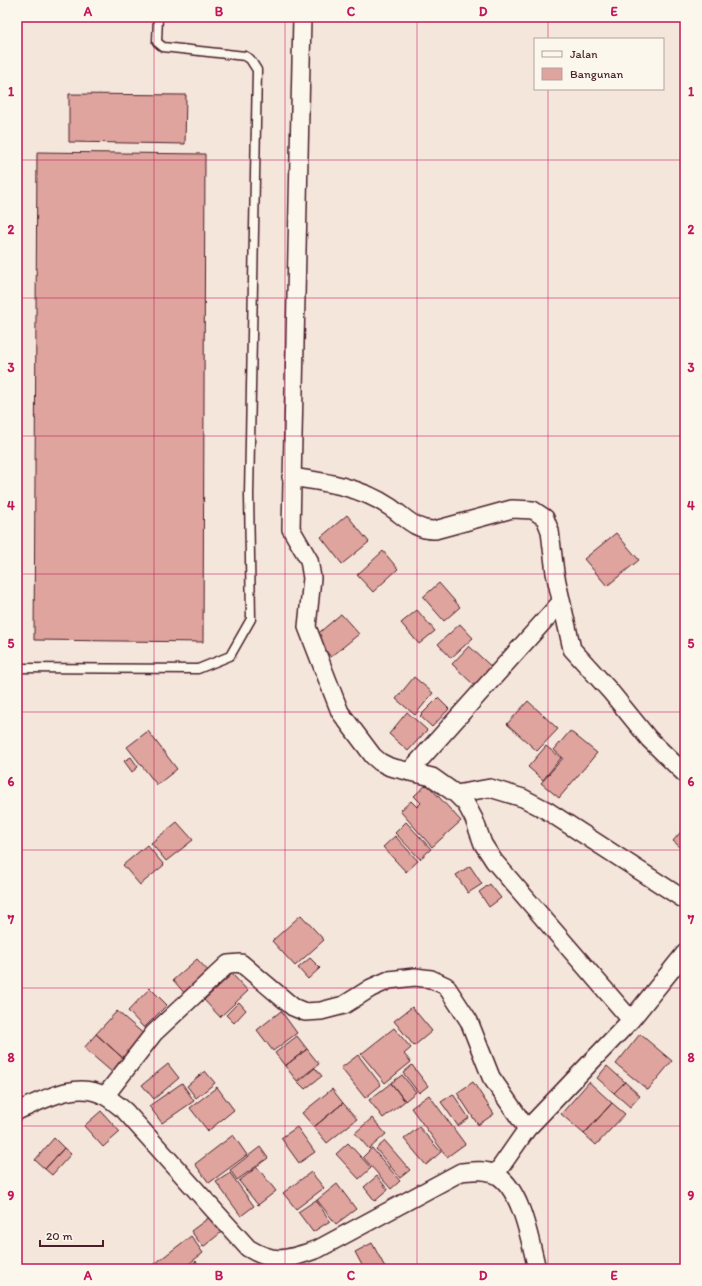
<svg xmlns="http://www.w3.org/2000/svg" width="702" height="1286" font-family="Itim,sans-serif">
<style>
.building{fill:#dea49d;stroke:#4a1f2b}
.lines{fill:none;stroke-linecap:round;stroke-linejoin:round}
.service-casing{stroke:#4a1f2b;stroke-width:11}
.minor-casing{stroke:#4a1f2b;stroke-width:20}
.service{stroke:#fbf7ec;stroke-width:8}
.minor{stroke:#fbf7ec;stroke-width:17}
.grid{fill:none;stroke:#c2185b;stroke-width:1;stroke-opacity:0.55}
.neatline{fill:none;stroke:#c2185b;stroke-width:1.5}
.grid-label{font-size:13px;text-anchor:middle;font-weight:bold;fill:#c2185b}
</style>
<rect width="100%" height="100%" fill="#f5e6dc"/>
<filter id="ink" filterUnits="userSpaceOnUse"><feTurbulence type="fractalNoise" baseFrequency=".025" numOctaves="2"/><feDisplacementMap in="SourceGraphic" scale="8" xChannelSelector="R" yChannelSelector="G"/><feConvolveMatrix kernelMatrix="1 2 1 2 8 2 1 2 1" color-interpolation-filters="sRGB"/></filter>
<g filter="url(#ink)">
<path class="building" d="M69,94L186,95L185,144L69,142Z
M37,152L205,154L203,642L34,640Z
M347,515L369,542L342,564L321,537Z
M616,533L639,560L607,586L584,559Z
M383,551L398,569L373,592L357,575Z
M439,583L460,607L444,621L423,597Z
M417,610L435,631L419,644L401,623Z
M341,614L359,634L331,657L314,637Z
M460,624L473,638L451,658L438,644Z
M469,646L496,671L478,689L452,664Z
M414,677L433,693L415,715L396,699Z
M438,698L449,709L432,727L420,716Z
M528,701L558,729L537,751L507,724Z
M407,712L427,730L408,751L389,734Z
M148,731L177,769L157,785L127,747Z
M570,731L597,753L559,798L541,783L563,758L554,750Z
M546,746L561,758L543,780L528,767Z
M131,757L138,767L132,772L124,761Z
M427,784L461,821L432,847L400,811L411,801L417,807L421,803L414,796Z
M177,822L193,840L166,861L151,843Z
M406,822L431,849L420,859L395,833Z
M685,827V851L673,841Z
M395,836L418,861L406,872L383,847Z
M147,845L164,865L140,885L123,865Z
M470,866L482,884L468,893L456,875Z
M490,884L501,898L489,907L479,892Z
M301,915L324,940L295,966L272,941Z
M310,958L320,968L308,979L298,968Z
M197,959L212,975L187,996L173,980Z
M232,974L248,991L220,1017L204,1000Z
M150,988L167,1005L144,1028L128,1011Z
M239,1002L246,1010L234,1023L226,1015Z
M412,1007L432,1031L414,1046L394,1021Z
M117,1011L146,1036L125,1060L96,1034Z
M281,1011L297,1033L273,1051L257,1030Z
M394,1028L411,1048L404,1054L411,1062L385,1083L361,1054Z
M96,1034L125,1060L113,1073L84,1048Z
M640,1034L672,1061L648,1090L616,1064Z
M297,1036L307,1049L285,1066L275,1053Z
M307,1049L319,1064L297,1081L285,1066Z
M358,1055L381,1085L365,1098L341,1068Z
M168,1064L179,1078L154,1099L142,1085Z
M412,1065L428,1086L419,1093L403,1073Z
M607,1066L625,1082L614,1093L597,1078Z
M315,1068L322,1076L305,1089L298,1082Z
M205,1071L215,1083L196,1098L187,1086Z
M402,1075L416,1092L405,1101L391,1083Z
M473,1082L494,1114L478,1125L457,1093Z
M589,1082L612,1103L584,1134L561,1114Z
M625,1082L640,1096L630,1107L614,1093Z
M182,1083L194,1101L162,1123L149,1106Z
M391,1083L405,1101L383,1118L369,1100Z
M217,1087L234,1110L208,1131L190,1108Z
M332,1089L343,1103L314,1127L302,1113Z
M453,1094L469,1118L458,1126L441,1102Z
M429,1095L465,1144L447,1157L411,1108Z
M343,1103L357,1119L327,1143L314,1127Z
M612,1103L625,1114L596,1145L584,1134Z
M101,1111L120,1132L103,1147L84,1126Z
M372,1118L386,1134L369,1149L355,1133Z
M297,1127L315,1152L299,1163L281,1138Z
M419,1127L441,1152L426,1165L404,1139Z
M233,1135L247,1155L209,1183L195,1164Z
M54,1138L64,1148L45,1169L35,1160Z
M385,1141L410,1170L400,1178L376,1149Z
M348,1143L371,1168L359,1179L336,1154Z
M260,1147L268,1158L237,1180L230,1170Z
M64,1148L71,1154L52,1175L45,1169Z
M372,1148L400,1181L391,1189L363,1157Z
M257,1167L276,1191L258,1205L239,1181Z
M311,1172L324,1188L296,1209L283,1193Z
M230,1173L254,1206L241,1216L216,1182Z
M377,1176L388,1190L375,1201L364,1187Z
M337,1184L356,1209L336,1224L317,1200Z
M316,1200L330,1221L313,1232L298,1212Z
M211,1216L223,1231L203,1247L191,1231Z
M191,1236L203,1253L182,1269H148Z
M372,1243L386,1269H364L355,1252Z
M196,1261L202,1269H186Z"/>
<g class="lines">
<defs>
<path id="service" d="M17,668L198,669L230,656L251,619L249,495L257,70L250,59L245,56L163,47L157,42L158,17"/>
<path id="minor" d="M302,17L291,529L309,560L312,578L307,627L340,712L373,756L380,762L390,767L432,777L456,794L466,804L474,819L483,844L494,861L631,1020
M291,477C326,482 361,487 390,507C405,517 416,531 435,530L512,509L533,510L545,518L550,531L555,573L572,649L610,691L649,739L685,774
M409,772L561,602
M456,794L490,788L523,798L546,810L685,900
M105,1096L154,1033L228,964L241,963L293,1007L305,1012L321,1011L344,1005L371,988L389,980L415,977L431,979L446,986L469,1021L491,1077L527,1129
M17,1111C44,1100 76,1080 105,1096C112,1100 119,1106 125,1111L248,1248C276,1265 288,1259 318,1249L461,1172C472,1171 484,1169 495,1174C522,1188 530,1242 537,1269
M495,1175L527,1129L631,1020L685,953"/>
</defs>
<use href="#service" class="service-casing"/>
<use href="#minor" class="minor-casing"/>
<use href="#service" class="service"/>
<use href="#minor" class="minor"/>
</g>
</g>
<path class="grid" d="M154,17V1269M285,17V1269M417,17V1269M548,17V39M548,89V1269M17,160H685M17,298H685M17,436H685M17,574H685M17,712H685M17,850H685M17,988H685M17,1126H685"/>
<rect width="702" height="1286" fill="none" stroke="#fbf7ec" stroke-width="44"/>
<rect x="534" y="38" width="130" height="52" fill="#fbf7ec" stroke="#b4a19f"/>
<rect x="542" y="51" width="20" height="6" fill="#fbf7ec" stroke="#b4a19f"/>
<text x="570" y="58" font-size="12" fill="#4a1f2b">Jalan</text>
<rect x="542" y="68" width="20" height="12" fill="#dea49d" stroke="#b4a19f"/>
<text x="570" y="78" font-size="12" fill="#4a1f2b">Bangunan</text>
<path d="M40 1240v6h63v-6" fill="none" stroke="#4a1f2b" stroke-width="2"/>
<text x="46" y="1240" font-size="12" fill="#4a1f2b" stroke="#fbf7ec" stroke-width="3" paint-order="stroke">20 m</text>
<rect x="22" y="22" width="658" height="1242" class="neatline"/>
<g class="grid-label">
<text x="88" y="16">A</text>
<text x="219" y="16">B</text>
<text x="351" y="16">C</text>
<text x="483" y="16">D</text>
<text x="614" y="16">E</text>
<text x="11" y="96">1</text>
<text x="691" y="96">1</text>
<text x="11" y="234">2</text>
<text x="691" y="234">2</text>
<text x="11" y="372">3</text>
<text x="691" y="372">3</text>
<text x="11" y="510">4</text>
<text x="691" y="510">4</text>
<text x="11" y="648">5</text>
<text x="691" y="648">5</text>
<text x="11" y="786">6</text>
<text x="691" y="786">6</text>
<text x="11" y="924">7</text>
<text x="691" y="924">7</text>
<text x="11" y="1062">8</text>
<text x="691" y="1062">8</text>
<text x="11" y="1200">9</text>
<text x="691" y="1200">9</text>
<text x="88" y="1280">A</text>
<text x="219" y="1280">B</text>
<text x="351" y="1280">C</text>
<text x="483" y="1280">D</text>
<text x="614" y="1280">E</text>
</g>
</svg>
